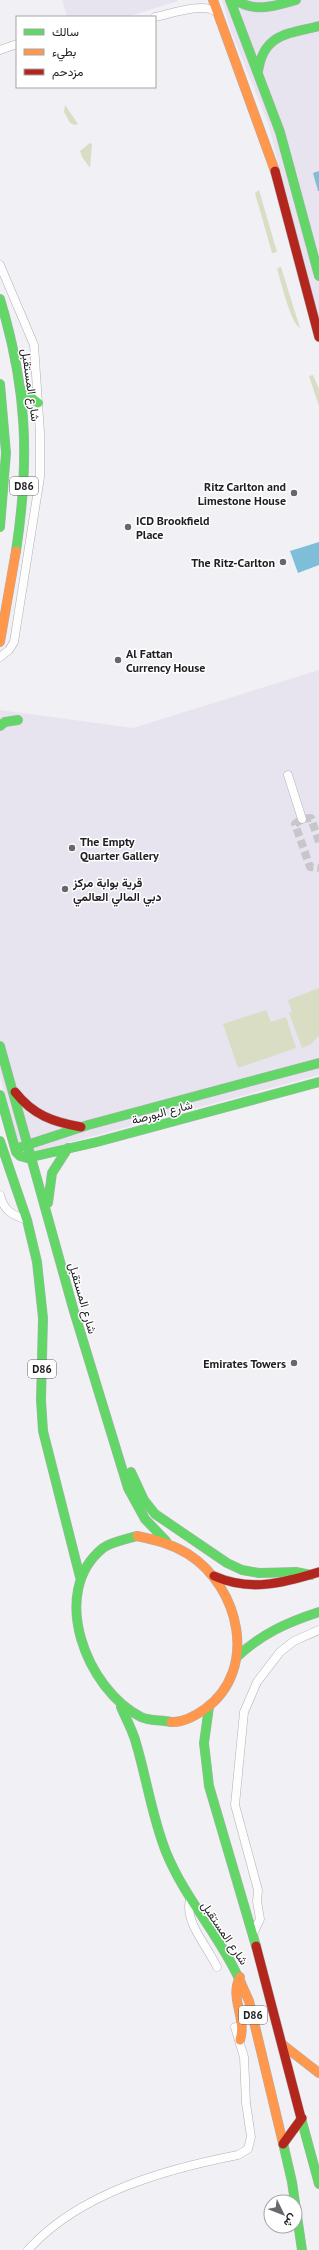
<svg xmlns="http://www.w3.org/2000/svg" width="319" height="2250" font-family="'PT Sans',Vazirmatn,sans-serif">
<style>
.built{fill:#e7e4f0}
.green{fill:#d9ddc3}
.water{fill:#7ebed8}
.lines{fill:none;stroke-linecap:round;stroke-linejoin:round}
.street-tunnel{stroke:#c7c6cb;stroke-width:8;stroke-dasharray:8 4;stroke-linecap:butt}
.street-casing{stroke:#b1b0b4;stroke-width:9}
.fast-casing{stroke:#b1b0b4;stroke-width:10}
.slow-casing{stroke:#b1b0b4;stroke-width:10}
.jam-casing{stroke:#b1b0b4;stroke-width:10}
.street{stroke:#fdfdfe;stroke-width:8}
.fast{stroke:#63d668;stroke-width:9}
.slow{stroke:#ff974d;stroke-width:9}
.jam{stroke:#b3261e;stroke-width:9}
.poi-dot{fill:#68686c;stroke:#fff;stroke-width:1.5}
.labels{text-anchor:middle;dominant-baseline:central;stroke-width:3;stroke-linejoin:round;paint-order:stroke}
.shield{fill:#fff;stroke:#626264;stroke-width:1}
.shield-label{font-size:11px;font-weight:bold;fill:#1f1e22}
.street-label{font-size:12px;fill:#1f1e22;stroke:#fff}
.poi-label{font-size:12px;font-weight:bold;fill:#1f1e22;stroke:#fff;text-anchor:start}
</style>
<rect width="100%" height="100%" fill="#f1f0f5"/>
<path class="built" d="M62,0H177L178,1L127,17H67Z
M222,0H319V321L268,123L231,31Z
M319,670V1075L20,1156L0,1076V710L133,728Z"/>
<path class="green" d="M65,105L78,124L75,125L70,123L64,112Z
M90,143L92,144L90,168L82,157L80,151Z
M259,190L277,252L272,253L255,193Z
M281,267L300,328C291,324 280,279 277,268Z
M313,375L319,389V406L309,376Z
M319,988V1036L311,1044L302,1048L289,1013L292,1012L288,1000Z
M266,1010L271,1022L286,1017L296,1048L238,1068L223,1024Z"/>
<path class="water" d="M319,171V191H318L313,173Z
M319,542V565L298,573L290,551Z"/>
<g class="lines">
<path class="street-tunnel" d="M319,842L311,818L302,819L295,824L310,867L319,868"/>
<defs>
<path id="street" d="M155,17C170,14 204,2 216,12
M0,50L17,44
M0,265L34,345L40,433V477L14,642L9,650L0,657
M288,775L302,819
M0,1195C4,1211 12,1215 27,1220
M190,1900C184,1922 208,1947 217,1967
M253,1934L260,1919L257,1901L258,1890L235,1805L244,1712L257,1682L280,1652L294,1641L319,1630
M28,2250C79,2193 166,2169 238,2155L248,2149L251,2137L246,2103L244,2057L235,2027"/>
<path id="fast" d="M230,0L280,132L319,276
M235,0C256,13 274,6 296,0
M258,72C263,34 287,34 319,26
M0,299C27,388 30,459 16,551
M0,384L6,453L0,527
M22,390L38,403
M0,726L5,722L18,720
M0,1046L73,1308L128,1488L145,1519L166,1541
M0,1095L16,1152L20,1156L27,1158L97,1142L319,1082
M0,1141L27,1220L37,1262L43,1318L41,1400L43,1431L80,1577
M18,1148L88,1125L319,1063
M48,1203L52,1173L68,1148
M131,1472L144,1500L155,1514L227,1563L242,1570L259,1573L296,1572L311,1575
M137,1536C127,1539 111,1542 103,1548C48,1592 87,1690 141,1717C149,1721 162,1720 171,1722
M237,1657C261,1634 288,1622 319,1612
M121,1707C126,1719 133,1731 136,1743C147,1780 152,1817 166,1852C185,1899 221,1937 241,1983
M209,1707L204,1743L209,1786L256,1946
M301,2118L319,2184
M283,2143L292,2182L302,2250"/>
<path id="slow" d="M213,0L275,171
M0,642L16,551
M137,1536C156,1540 172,1544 188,1554C240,1587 259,1670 205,1709C195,1716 183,1723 171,1722
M240,1977C229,1998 247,2018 240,2040
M241,1983L249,2001L283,2143
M283,2045L319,2073"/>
<path id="jam" d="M275,171L319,337
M15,1092C33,1115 53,1122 81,1127
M214,1576C250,1592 283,1583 319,1572
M256,1946L301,2118
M283,2144L302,2118"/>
</defs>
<use href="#street" class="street-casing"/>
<use href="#fast" class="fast-casing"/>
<use href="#slow" class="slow-casing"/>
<use href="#jam" class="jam-casing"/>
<use href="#street" class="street"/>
<use href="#fast" class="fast"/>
<use href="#slow" class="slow"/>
<use href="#jam" class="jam"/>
</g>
<g class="poi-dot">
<circle cx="294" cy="493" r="4"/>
<circle cx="128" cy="527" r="4"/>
<circle cx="283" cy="562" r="4"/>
<circle cx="118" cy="660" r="4"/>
<circle cx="72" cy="848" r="4"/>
<circle cx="65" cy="889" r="4"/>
<circle cx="294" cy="1363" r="4"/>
</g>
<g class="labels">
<g class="shield">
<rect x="10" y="477" width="28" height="18" rx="3"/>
<rect x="28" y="1360" width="28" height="18" rx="3"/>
<rect x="239" y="2006" width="28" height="18" rx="3"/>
</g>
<g class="shield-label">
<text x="24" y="486">D86</text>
<text x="42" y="1369">D86</text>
<text x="253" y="2015">D86</text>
</g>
<g class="street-label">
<text transform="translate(31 385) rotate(82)">شارع المستقبل</text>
<text transform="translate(162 1112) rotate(-15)">شارع البورصة</text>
<text transform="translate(83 1298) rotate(74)">شارع المستقبل</text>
<text transform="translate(225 1933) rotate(56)">شارع المستقبل</text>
</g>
<g class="poi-label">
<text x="286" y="486" text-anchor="end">Ritz Carlton and<tspan x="286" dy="14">Limestone House</tspan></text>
<text x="136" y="520">ICD Brookfield<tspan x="136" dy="14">Place</tspan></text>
<text x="275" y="562" text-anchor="end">The Ritz-Carlton</text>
<text x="126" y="653">Al Fattan<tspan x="126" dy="14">Currency House</tspan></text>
<text x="80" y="841">The Empty<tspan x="80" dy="14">Quarter Gallery</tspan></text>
<text x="73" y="882">قرية بوابة مركز<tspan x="73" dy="14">دبي المالي العالمي</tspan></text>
<text x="286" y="1363" text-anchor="end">Emirates Towers</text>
</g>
</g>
<rect x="16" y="16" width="140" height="72" fill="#ffffff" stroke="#a5a5a7"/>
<rect x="24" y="29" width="20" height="6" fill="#63d668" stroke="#a5a5a7"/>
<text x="52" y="36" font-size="12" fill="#1f1e22">سالك</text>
<rect x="24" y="49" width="20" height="6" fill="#ff974d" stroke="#a5a5a7"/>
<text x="52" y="56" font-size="12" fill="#1f1e22">بطيء</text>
<rect x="24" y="69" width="20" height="6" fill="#b3261e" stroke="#a5a5a7"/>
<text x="52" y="76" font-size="12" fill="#1f1e22">مزدحم</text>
<g transform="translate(283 2214) rotate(133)"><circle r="19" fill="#ffffff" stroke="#a5a5a7"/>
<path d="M0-3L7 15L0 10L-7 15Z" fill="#68686c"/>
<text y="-6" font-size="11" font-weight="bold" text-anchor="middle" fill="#1f1e22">ش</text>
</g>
</svg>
